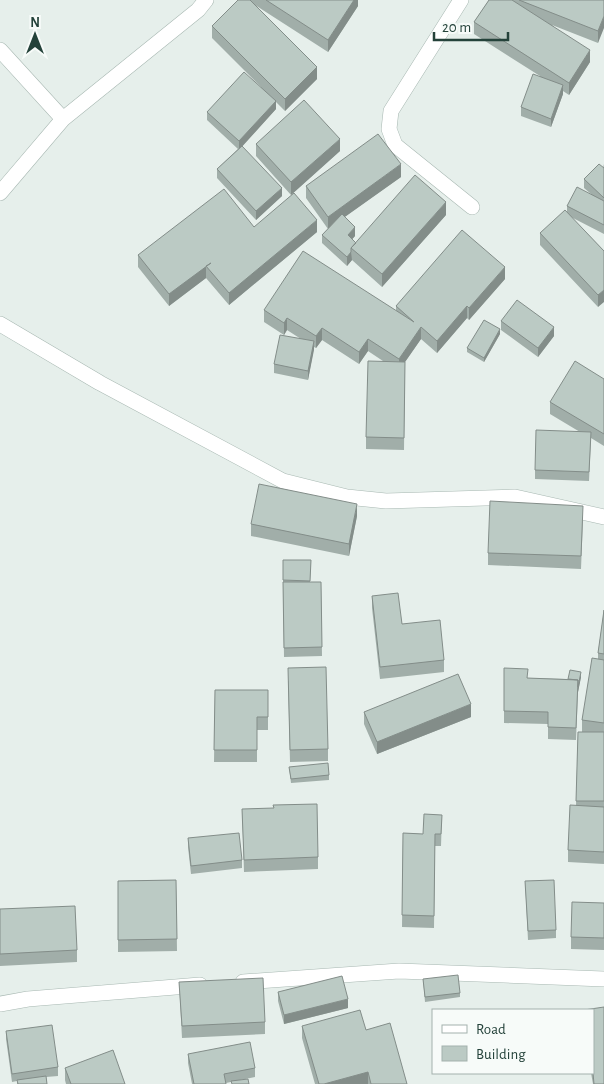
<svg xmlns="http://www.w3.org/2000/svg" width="604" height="1084" font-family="'Alegreya Sans',sans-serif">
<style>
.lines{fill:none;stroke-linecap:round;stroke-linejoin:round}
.minor-casing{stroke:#a8b8b2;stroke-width:16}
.minor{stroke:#fff;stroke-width:15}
.wall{fill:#a1aea9}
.shaded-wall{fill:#838d89}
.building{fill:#bbcac4;stroke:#838d89}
</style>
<rect width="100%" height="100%" fill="#e6efeb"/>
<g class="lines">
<defs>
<path id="minor" d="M461,0L391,111L389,129L395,145L472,207
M0,50L63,119
M0,193L63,119L198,10L206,0
M0,324L100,383L283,481L347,497L386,501L515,497L604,517
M243,982L399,971L604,979
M0,1004L28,999L200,985"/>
</defs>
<use href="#minor" class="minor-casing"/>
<use href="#minor" class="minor"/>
</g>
<path class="wall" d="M238,0H358V6L328,52L255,5L317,79L285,111L276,102V109L242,146L282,196L256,220L217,178V169L238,149L207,120V112L261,87L212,38V26Z
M489,0H604L598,43L552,25L590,62L569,95L563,91V94L551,127L521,116V107L540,76L474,34V22Z
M256,144L340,151L291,195L256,156Z
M604,164V234L571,217L604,251L598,307L540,245V233L567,211V206L591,194L584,188V179L603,168Z
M401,177L344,217L355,236L352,239L356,243L446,215L382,287L352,260L347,266L322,243V235L328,229L306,198V186Z
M254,227L317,232L229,305L206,278L169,306L138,267V255Z
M505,279L469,320L467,318L437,353L421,339L405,362L404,450L366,449V437L383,361L368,351L359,364L322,340L316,348L314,347L308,380L274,373V364L301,339L287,330L284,335L264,322V310L396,311V306Z
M501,321L554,336L538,357L501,330Z
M500,334L484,362L467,352V348Z
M604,379V446L591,438L589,481L535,479V470L580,432L550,414V402Z
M357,516L349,556L251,536V524Z
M583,518L581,569L488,565V553Z
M283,560H311L310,582H321L322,656L284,657L283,591Z
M372,596L402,624L444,660V672L380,679L372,608Z
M604,610V864L568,862V850L576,806L578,732H585H582V720L598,659V653Z
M504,668L528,678L568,679L581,677L578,692L576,740L548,739V724L504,723Z
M288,680L328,749V761L290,762Z
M215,690H268V730H257V762H214Z
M364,712L471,717L377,754L364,724Z
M289,767L329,775V780L291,783Z
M242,809L318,857V869L244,872Z
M442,815L441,846H435L434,928L402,927L403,833L423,834Z
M188,838L242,860V868L191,874L188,847Z
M176,880L177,951L118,952V881Z
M525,881L556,930V938L528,940Z
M604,903V950L571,949V937Z
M0,909L77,950V962L0,966Z
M423,979L460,993V997L425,1002Z
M179,982L265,1022V1034L182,1038Z
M278,992L348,1008L284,1024L278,1001Z
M302,1026L366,1030L407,1084H315L302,1038Z
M6,1031L58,1067V1076L46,1077L47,1084H17V1081L12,1082L6,1039Z
M188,1054L255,1068V1077L226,1083V1084H192L188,1063Z
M65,1068L125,1084H66L65,1080Z
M591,1073H593L604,1084H593Z"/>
<path class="shaded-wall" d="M354,0H358V6L328,52V40Z
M604,16V28L598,43V31Z
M590,50V62L569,95V83Z
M317,67V79L285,111V99Z
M563,85V94L551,127V119Z
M276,101V109L239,150V141Z
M340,139V151L291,195V182Z
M401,164V177L328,229V217Z
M282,188V196L256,220V211Z
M446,202V215L382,287V274Z
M317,220V232L229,305V293Z
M355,227V236L348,244V235Z
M351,252L352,260L347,266V257Z
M206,266V278L169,306V294Z
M505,267V279L469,320V308Z
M604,290V302L598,307V295Z
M467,306V318L437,353V341Z
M287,318V330L284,335V323Z
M421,327V339L405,362L404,450L405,362L399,371V359Z
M554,327V336L538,357V348Z
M322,328V340L316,348V336Z
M500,329V334L484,362V358Z
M368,339V351L359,364V352Z
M314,341V350L308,380V371Z
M357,504V516L349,556V544Z
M581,672V677L578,692V687Z
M471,704V717L377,754V742Z
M348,999V1008L284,1024V1015Z
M368,1072V1084H324Z"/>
<path class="building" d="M238,0H250L317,67L285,99L212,26Z
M266,0H354L328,40Z
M489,0H512L590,50L569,83L474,22Z
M519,0H604V16L598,31Z
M244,72L276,101L239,141L207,112Z
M533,74L563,85L551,119L521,107Z
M304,100L340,139L291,182L256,144Z
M378,134L401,164L328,217L306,186Z
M242,146L282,188L256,211L217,169Z
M599,164L604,168V198L584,179Z
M415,175L446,202L382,274L351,248Z
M577,187L604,201V225L567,206Z
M224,189L254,227L294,193L317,220L229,293L206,266L211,263L169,294L138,255Z
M565,210L604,251V290L598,295L540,233Z
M342,214L355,227L348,235L356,243L351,248V252L347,257L322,235Z
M462,230L505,267L469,308L467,306L437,341L421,327L399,359L368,339L359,352L322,328L316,336L287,318L284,323L264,310L303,251L414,322L396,306Z
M517,300L554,327L538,348L501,321Z
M484,320L500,329L484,358L467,348Z
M280,335L314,341L308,371L274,364Z
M368,361L405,362L404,438L366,437Z
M575,361L604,379V434L550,402Z
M536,430L591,432L589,472L535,470Z
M259,484L357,504L349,544L251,524Z
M490,501L583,506L581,556L488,553Z
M283,560H311L310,581L283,580Z
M283,582H321L322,647L284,648Z
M398,593L402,624L440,620L444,660L380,667L372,596Z
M604,610V654L598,653Z
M592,658L604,660V723L582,720Z
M326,667L328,749L290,750L288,668Z
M504,668L528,669L527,678L578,680L576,728L548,727V712L504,711Z
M570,670L581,672L578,687V680L568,679Z
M458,674L471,704L377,742L364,712Z
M215,690H268V717H257V750H214Z
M578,732H604V801H576Z
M328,763L329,775L291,779L289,767Z
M317,804L318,857L244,860L242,809L274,808L273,805Z
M570,805L604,807V852L568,850Z
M424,814L442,815L441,834H435L434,916L402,915L403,833L423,834Z
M239,833L242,860L191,866L188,838Z
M176,880L177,939L118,940V881Z
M554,880L556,930L528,931L525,881Z
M572,902L604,903V938L571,937Z
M75,906L77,950L0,954V909Z
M458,975L460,993L425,997L423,979Z
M342,976L348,999L284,1015L278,992Z
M263,978L265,1022L182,1026L179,982Z
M604,1007V1084H594L593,1073V1010H584Z
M360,1010L366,1030L390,1023L407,1084H371L368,1072L324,1084H319L302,1026Z
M52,1025L58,1067L12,1074L6,1031Z
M250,1042L255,1068L224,1074L226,1084H194L188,1054Z
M113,1050L125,1084H71L65,1068Z
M46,1076L47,1084H18L17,1080Z
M248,1079L249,1084H232L231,1081Z"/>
<rect x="432" y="1009" width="162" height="65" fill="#f7fbf9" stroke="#a3b1ad"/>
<rect x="442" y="1025" width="25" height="8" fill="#ffffff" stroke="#a3b1ad"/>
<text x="476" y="1034" font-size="15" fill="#24423a">Road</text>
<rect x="442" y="1046" width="25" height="15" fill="#bbcac4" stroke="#a3b1ad"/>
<text x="476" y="1059" font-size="15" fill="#24423a">Building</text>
<g transform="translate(35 35)" stroke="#f7fbf9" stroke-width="4" paint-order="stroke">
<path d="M0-4L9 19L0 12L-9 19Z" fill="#24423a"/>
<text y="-8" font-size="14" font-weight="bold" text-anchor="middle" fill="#24423a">N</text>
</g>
<path d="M434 32v8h74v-8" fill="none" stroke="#24423a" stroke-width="2.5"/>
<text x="442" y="32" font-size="15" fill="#24423a" stroke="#f7fbf9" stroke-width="4" paint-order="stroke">20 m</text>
</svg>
